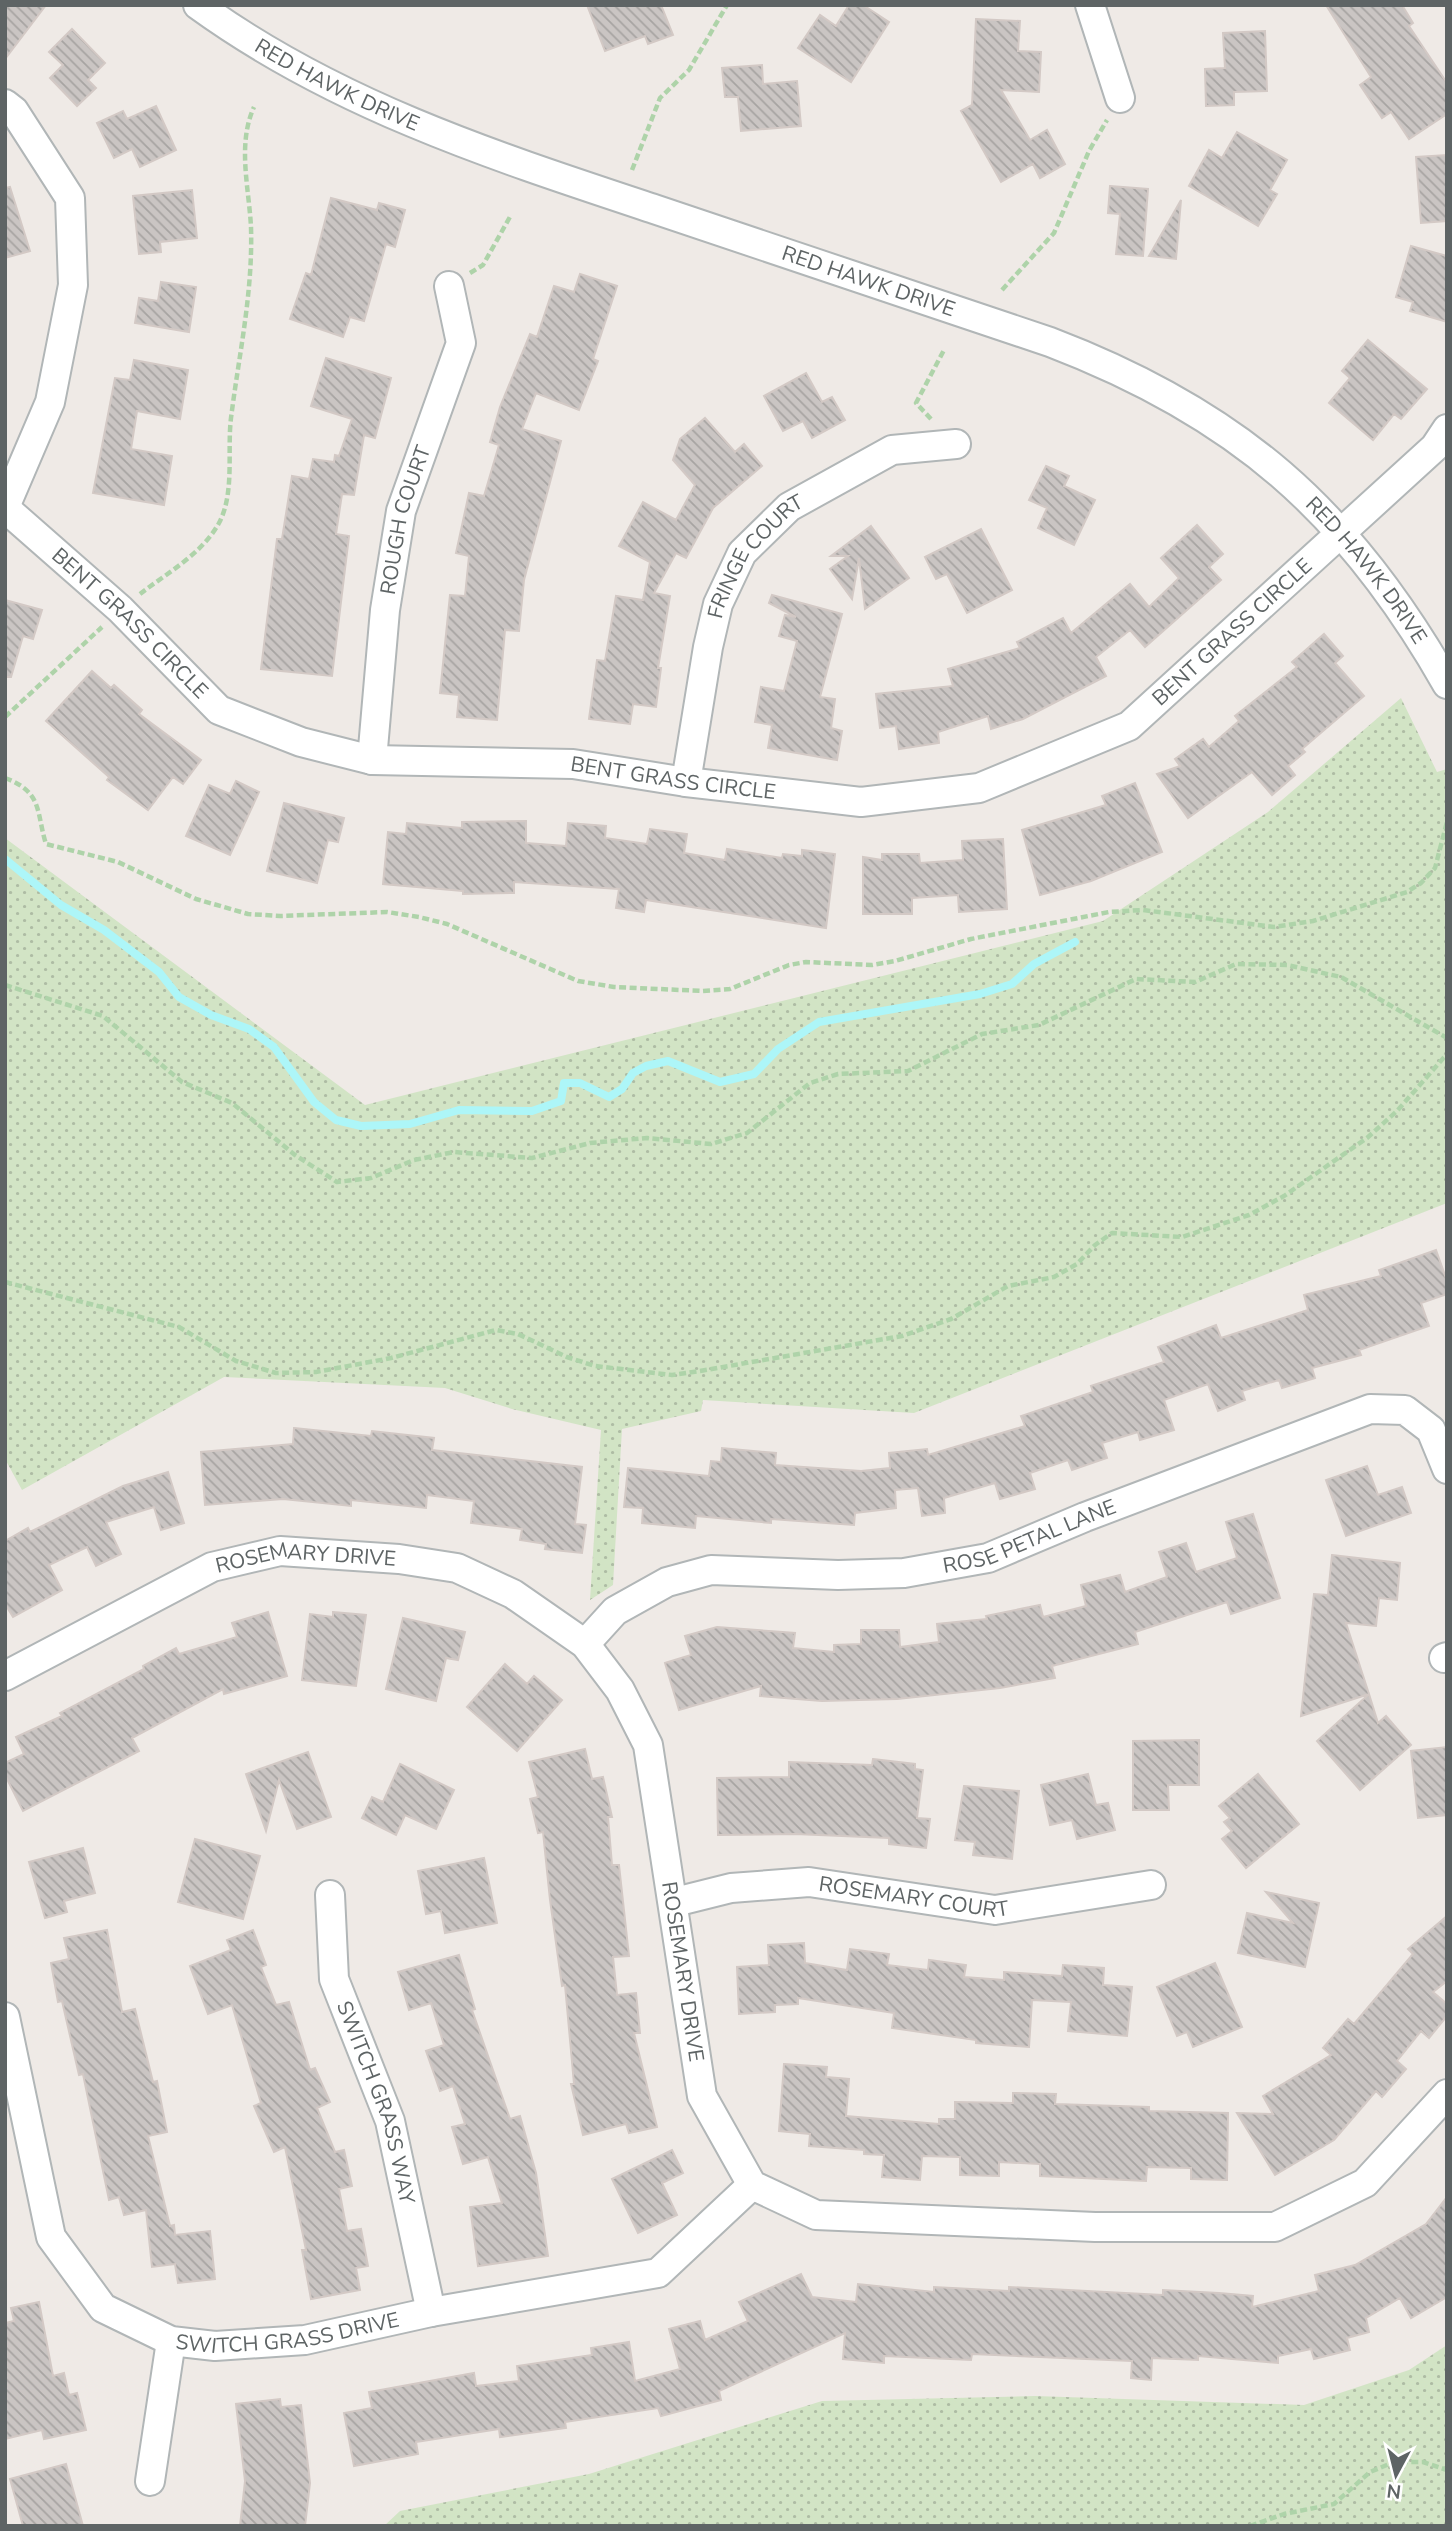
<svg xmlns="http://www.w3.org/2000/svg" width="1452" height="2531" font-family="'Nunito Sans',sans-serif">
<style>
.grass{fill:url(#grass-dots)}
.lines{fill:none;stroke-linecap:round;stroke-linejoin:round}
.stream{stroke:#adf6f8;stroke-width:8}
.building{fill:url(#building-back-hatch);stroke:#d3c9c5;stroke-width:2}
.minor-casing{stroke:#b1b6b7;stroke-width:32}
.path{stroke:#aed3a9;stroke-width:4.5;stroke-dasharray:7 3.5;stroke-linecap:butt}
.minor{stroke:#fff;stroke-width:28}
.labels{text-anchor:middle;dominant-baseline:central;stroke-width:7;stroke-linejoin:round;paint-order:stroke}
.street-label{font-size:21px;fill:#5e6465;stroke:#fff}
</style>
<defs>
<pattern id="grass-dots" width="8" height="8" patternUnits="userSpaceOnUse" patternTransform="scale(1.75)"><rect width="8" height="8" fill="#d2e4c5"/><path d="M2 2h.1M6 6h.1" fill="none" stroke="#aebca4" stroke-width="1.8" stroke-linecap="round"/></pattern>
<pattern id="building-back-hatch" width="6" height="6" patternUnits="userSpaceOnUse" patternTransform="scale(1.75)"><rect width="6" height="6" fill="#cac5c3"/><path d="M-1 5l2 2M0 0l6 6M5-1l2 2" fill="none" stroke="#a7a4a2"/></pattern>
</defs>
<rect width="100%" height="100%" fill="#efeae6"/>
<path class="grass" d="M1401,698L1437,772L1447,769V1203L914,1413L703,1400L701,1411L622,1429L613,1585L590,1600L601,1430L512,1409L445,1388L224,1377L22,1490L5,1459V838L365,1105L1103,921L1268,812Z
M1447,2345V2526H384L400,2511L589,2474L822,2401L1035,2396L1304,2405L1409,2370Z"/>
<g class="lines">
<path class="stream" d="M5,859L61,905L104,930L159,972L179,997L211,1015L249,1029L274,1047L314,1102L336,1120L361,1126L410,1124L459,1110L532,1111L561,1101L564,1083H580L609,1097L622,1089L633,1073L646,1066L668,1061L720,1082L754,1074L778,1049L819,1022L980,994L1012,984L1034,964L1075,942"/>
</g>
<path class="building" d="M5,5H46L5,59Z
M587,5H661L673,35L648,44L645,36L605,51Z
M849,5H863L889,22L851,82L798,48L820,15L836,26Z
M1326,5H1402L1413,23L1409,26L1447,83V114L1409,139L1391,112L1382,118L1360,85L1371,77Z
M976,19L1020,21L1018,51L1041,52L1039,92L1001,90L1030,140L1047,130L1065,164L1040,178L1033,164L1001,182L961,111L972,105Z
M72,29L105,63L88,80L96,88L77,106L50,78L63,65L49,52Z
M1265,31L1267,91L1234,92V105L1206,106L1205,69L1225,68L1223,33Z
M762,65L763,84L797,81L801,126L741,131L738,97H725L722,68Z
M156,106L176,150L140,167L132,149L114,158L97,123L123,111L127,119Z
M1237,132L1287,160L1270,190L1277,194L1258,226L1189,186L1209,150L1222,158Z
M1447,155V221L1421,223L1416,157Z
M1110,186L1148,189L1143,256L1116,254L1120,214L1108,213Z
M10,187L30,251L5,258V188Z
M192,190L197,238L160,242L161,252L139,254L133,196Z
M331,198L377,210L379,203L405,210L395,247L386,244L364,321L350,317L343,337L290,319L306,273L311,275Z
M1181,200L1176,259L1149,256Z
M1411,246L1447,256V322L1410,311L1413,302L1396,297Z
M580,274L617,286L593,359L598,361L579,410L536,393L522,429L561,441L524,580L519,631L505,630L497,720L457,717L459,695L440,693L450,595L465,596L469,556L456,553L469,493L484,496L499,445L490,442L500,407L530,334L537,337L554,286L574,292Z
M161,282L196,287L189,332L135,323L139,298L158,301Z
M1368,340L1427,389L1401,419L1394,414L1373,440L1329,403L1350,378L1342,371Z
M326,358L391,378L375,438L364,435L354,495L342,494L336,534L349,536L332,676L261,669L277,539H282L292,476L309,479L313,459L334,462L335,455L339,456L352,419L311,406Z
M134,360L188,370L180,419L137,411L131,449L172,456L164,505L93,493L115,378L130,380Z
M806,373L822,402L832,397L845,420L812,438L803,421L783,431L764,396Z
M705,418L735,452L744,444L762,466L713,508L686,558L676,553L654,593L670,596L658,668H661L656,707L633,704L630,724L589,719L597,660L605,661L616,596L643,600L650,562L619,546L643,502L676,520L695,485L673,460L680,439Z
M1046,466L1069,476L1064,486L1095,500L1074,545L1038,528L1047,508L1029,500Z
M1197,525L1223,554L1209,567L1221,580L1145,647L1130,630L1096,657L1106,676L1023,719L991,729L988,716L938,732L939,743L899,749L896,726L880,728L876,694L953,686L948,669L1020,648L1017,642L1063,618L1071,633L1130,584L1149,607L1179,578L1161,558Z
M871,526L909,578L865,609L859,558L852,599L830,569L848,556H831Z
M981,529L1012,590L967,613L947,574L936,579L925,557Z
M772,595L842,614L820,697L835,699L831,728L842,731L837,760L768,748L772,725L755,722L761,687L784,691L797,641L779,636L785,615L796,617L769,603Z
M5,600L42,610L33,639L23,636L11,677H5Z
M1324,634L1343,656L1335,663L1364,696L1302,749L1305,752L1288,766L1295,775L1272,795L1252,772L1188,818L1157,774L1180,766L1175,759L1203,739L1209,747L1239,721L1235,716L1297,667L1292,662Z
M92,671L111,688L114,685L142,710L139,714L201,760L183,784L173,777L148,810L107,780L109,777L46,721Z
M236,781L259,792L230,855L186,836L209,785L230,794Z
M1135,783L1162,852L1091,881L1040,895L1022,830L1106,805L1102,796Z
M284,803L344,818L338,842L328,840L317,883L267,871Z
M526,821V843L566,846L568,823L606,826L605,838L647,844L650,829L687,834L684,853L725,860L727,849L782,858L783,854L802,856V850L835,854L826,928L646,900L644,912L616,908L619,889L514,882V893L463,894V891L383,884L388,832L406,834L407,823L462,828V822Z
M1003,839L1007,909L959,912L958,895L912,898V914H863V857L882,860V854H919L920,863L963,860L962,841Z
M1436,1250L1447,1281V1294L1421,1303L1429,1326L1359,1350L1361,1355L1312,1368L1315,1378L1282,1388L1279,1380L1242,1391L1245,1400L1218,1411L1208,1384L1164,1400L1174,1430L1140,1440L1138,1432L1102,1443L1107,1458L1072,1470L1068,1460L1030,1473L1035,1489L1000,1499L995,1483L944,1498L945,1513L922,1516L918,1488L895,1490L896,1508L855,1513L854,1525L771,1519V1523L696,1516L695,1528L642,1523L643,1508L624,1507L628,1468L709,1476L711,1461L721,1462L722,1448L776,1453L775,1465L861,1471L890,1468L889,1453L927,1449L928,1455L1025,1426L1021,1416L1093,1392L1091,1386L1164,1362L1158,1347L1216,1325L1221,1338L1308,1310L1304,1295L1381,1276L1379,1270Z
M294,1428L371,1436L372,1431L434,1438L432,1450L582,1467L575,1524L586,1525L582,1553L545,1549L546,1544L520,1540L522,1529L471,1523L474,1501L427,1495L426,1508L351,1500V1506L283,1499L205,1505L201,1452L293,1444Z
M1367,1466L1378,1495L1402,1487L1411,1513L1346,1536L1326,1480Z
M168,1472L184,1523L161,1530L154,1507L106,1522L121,1554L96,1566L87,1547L49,1565L62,1590L13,1617L5,1604V1541L28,1528L30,1532L123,1486Z
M1253,1514L1280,1598L1231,1614L1227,1602L1135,1632L1138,1644L1052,1666L1055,1678L1000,1688L897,1699L822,1701L760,1696L761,1686L679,1710L665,1663L691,1655L685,1636L717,1627L795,1633L793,1648L834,1652V1645L861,1644V1630H899L900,1647L939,1642L937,1624L987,1619L986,1616L1040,1605L1043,1617L1086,1606L1081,1585L1120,1575L1125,1592L1167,1577L1159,1552L1186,1543L1196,1572L1237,1558L1226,1522Z
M1332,1555L1400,1563L1397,1600L1379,1598L1376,1626L1346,1623L1369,1694L1301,1716L1314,1594L1328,1595Z
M268,1612L287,1676L224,1694L223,1689L132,1738L139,1751L23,1811L5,1775V1763L24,1754L16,1737L62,1716L60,1713L144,1669L143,1666L176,1648L179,1654L237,1637L232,1623Z
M333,1612L366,1615L356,1686L302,1680L310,1614L333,1617Z
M403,1618L465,1632L458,1660L446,1658L436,1701L386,1689Z
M505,1664L527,1684L534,1676L562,1700L517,1751L467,1707Z
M1369,1694L1378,1723L1386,1716L1411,1745L1360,1790L1317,1741Z
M1199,1740V1785H1168L1169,1810H1133V1741Z
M1447,1747V1815L1418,1818L1411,1751Z
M585,1749L592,1779L603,1777L612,1817H608L612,1865H619L629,1956L613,1957L617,1995L636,1993L640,2033H634L657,2127L629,2133L626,2124L583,2135L571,2084H574L565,1985L562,1986L550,1900L543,1832L538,1833L530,1799L538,1797L529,1762Z
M308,1752L331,1817L297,1829L279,1780L266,1831L246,1774Z
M873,1759L915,1764V1769L923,1770L917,1818L930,1819L926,1848L889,1844V1838L795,1834L718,1835L717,1778L789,1777V1762L872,1765Z
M400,1764L454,1790L436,1829L405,1815L396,1835L362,1818L372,1797L383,1802Z
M1088,1774L1096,1805L1108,1803L1115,1830L1077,1839L1072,1820L1050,1825L1041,1785Z
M1258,1774L1299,1824L1246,1868L1222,1839L1232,1831L1224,1822L1230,1818L1219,1806Z
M964,1786L1019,1791L1012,1859L973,1855L975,1842L955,1840Z
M195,1839L260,1856L243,1919L178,1902Z
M83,1848L95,1893L64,1901L67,1912L45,1918L29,1862Z
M484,1858L497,1923L445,1933L441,1911L426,1914L418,1871Z
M1266,1892L1319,1903L1305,1967L1238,1953L1247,1913L1293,1923Z
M1447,1916V1981L1433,1992L1447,2004V2016L1429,2038L1421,2031L1397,2061L1406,2069L1382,2097L1376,2091L1334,2140L1275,2175L1237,2113L1273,2114L1263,2096L1331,2055L1323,2048L1348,2019L1354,2024L1413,1954L1408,1949Z
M107,1930L122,2012L135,2009L153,2082L157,2081L167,2132L148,2136L170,2226L174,2225L175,2235L210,2231L215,2279L178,2283L175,2264L152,2267L146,2210L124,2215L119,2197L109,2200L83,2074L79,2075L62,2001L58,2002L51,1963L69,1959L64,1938Z
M253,1930L266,1965L261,1967L276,2005L289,2002L310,2070L315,2068L330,2102L317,2108L335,2152L344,2150L352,2186L339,2189L347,2231L361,2229L368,2266L356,2268L360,2290L311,2299L302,2250H306L285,2147L274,2152L254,2106L261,2103L232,2005L208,2014L190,1966L231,1950L227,1940Z
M804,1943L805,1963L847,1970L850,1949L889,1954L887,1965L928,1970L929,1960L966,1965L964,1977L1004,1980V1972L1062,1976L1063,1965L1104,1968L1103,1985L1132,1987L1127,2036L1068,2031L1071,2002L1032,2000L1029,2047L976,2043V2040L892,2028L894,2013L798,1998V2004L775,2005V2012L739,2014L737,1967L769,1965L768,1945Z
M459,1955L475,2009L472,2010L510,2119L520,2116L536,2173L548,2256L478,2266L470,2207L502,2203L488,2157L463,2164L452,2127L465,2124L453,2086L440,2091L426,2051L444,2045L431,2003L409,2010L398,1972Z
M1215,1963L1242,2027L1193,2047L1187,2032L1177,2036L1157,1987Z
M784,2064L827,2067L826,2077L849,2079L846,2116L939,2124V2119H955V2102L1013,2103V2093L1056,2094L1055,2104L1149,2107V2111L1228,2113L1227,2180L1191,2179V2168L1147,2167L1146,2181L1040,2176V2164L999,2162V2176L960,2175V2157L922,2156L920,2180L882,2177L884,2155L864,2154V2150L809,2146L810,2134L779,2131Z
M672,2150L683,2173L662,2183L677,2215L638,2233L612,2179Z
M1447,2197V2297L1411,2318L1400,2298L1366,2318L1369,2332L1347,2338L1350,2350L1314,2359L1311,2349L1278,2356V2363L1198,2356V2360L1152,2358L1151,2380L1131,2378L1132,2361L972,2354L971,2360L884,2356V2363L843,2359L845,2333L719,2391L721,2400L661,2416L658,2408L565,2422L566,2428L500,2437L499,2429L416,2442L418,2454L354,2466L344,2413L372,2408L369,2392L474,2373L476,2386L519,2381L517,2366L592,2355L591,2348L629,2342L635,2381L680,2369L669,2329L700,2321L705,2340L748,2321L739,2302L801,2274L812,2297L856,2302L858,2284L934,2292V2287L1009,2291V2287L1163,2295V2290L1219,2293L1253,2296L1252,2307L1319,2291L1315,2275L1355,2265L1426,2224Z
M39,2302L53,2376L64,2373L69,2395L77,2393L86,2430L44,2439L42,2430L5,2439V2323L14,2321L11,2308Z
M280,2399L281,2407L301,2405L310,2483L305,2526H240L245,2481L236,2404Z
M66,2464L83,2526H23L10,2479Z"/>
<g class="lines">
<defs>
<g id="minor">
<path id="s1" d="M198,5C336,105 494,156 654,209C786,253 918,298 1050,342C1236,413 1348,510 1447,684"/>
<path d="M1090,5L1120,98"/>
<path d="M5,104L14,111L70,198L73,285L50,402L5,507"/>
<path id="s2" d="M5,508L120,609L219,710L301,742L372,760L573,764L686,782L861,802L979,788L1129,726L1435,447L1447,429"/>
<path id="s3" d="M372,760L385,610L401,511L461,343L449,286"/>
<path id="s4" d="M686,782L708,647L718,604L742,553L789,507L892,450L956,444"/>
<path id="s5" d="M585,1644L615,1611L667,1582L711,1570L838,1575L904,1573L988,1558L1085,1517L1370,1409L1405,1410L1431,1430L1447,1469"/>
<path d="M1444,1658L1447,1657"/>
<path id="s6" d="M5,1676L212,1567L280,1551L399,1559L457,1568L513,1594L585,1644L620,1690L648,1745L702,2096L752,2185L816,2215L1095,2227H1275L1365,2183L1447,2094"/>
<path id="s7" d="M330,1895L334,1979L390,2121L431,2312"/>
<path id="s8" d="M675,1902L731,1888L809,1882L995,1910L1151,1885"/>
<path id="s9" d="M5,2017L51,2237L103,2308L171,2341L215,2346L305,2340L431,2312L658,2273L752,2185"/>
<path d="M150,2481L171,2341"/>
</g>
</defs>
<use href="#minor" class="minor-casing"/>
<path class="path" d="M632,170L660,98L689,70L727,5
M470,273L483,265L511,215
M1002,290L1054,233L1089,151L1107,120
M931,419L916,403L944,350
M140,594C167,573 202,554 219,523C235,493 227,451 231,418C239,354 253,293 251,227C249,188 237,144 254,107
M5,717L102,627
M5,778C43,792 36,812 46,844L118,862L196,899L248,914L280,916L387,912L419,917L447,924L578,981L614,987L703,991L730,989L789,965L806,962L872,965L895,961L971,939L1109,912L1143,910L1274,927L1313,921L1407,892L1421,883L1435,868L1447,822
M5,985L103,1016L182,1082L232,1103L295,1155L337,1182L371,1178L414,1160L454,1152L532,1158L590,1143L647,1138L711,1144L747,1133L810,1083L838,1074L908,1071L982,1034L1039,1025L1136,979L1195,982L1236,964L1287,965L1341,977L1447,1038
M5,1282L179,1327L236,1361L276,1373L316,1372L391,1358L496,1330L518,1334L567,1357L595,1366L672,1375L700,1371L902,1336L951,1319L1008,1286L1054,1277L1077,1264L1095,1245L1112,1233L1182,1237L1249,1215L1284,1196L1367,1138L1397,1111L1447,1054
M1250,2526L1284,2514L1334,2504L1370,2472L1394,2462H1423L1447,2470"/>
<use href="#minor" class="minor"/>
</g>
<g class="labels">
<g class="street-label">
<text stroke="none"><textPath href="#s1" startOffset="161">RED HAWK DRIVE</textPath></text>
<text stroke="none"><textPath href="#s1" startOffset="728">RED HAWK DRIVE</textPath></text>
<text stroke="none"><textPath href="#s3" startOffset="243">ROUGH COURT</textPath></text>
<text stroke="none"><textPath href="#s4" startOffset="242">FRINGE COURT</textPath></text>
<text stroke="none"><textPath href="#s1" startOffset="1316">RED HAWK DRIVE</textPath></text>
<text stroke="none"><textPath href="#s2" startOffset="170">BENT GRASS CIRCLE</textPath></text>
<text stroke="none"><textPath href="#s2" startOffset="1368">BENT GRASS CIRCLE</textPath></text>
<text stroke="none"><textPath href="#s2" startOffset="758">BENT GRASS CIRCLE</textPath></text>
<text stroke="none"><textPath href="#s5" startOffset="474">ROSE PETAL LANE</textPath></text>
<text stroke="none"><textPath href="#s6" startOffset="329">ROSEMARY DRIVE</textPath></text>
<text stroke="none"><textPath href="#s8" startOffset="242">ROSEMARY COURT</textPath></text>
<text stroke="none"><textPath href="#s6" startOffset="980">ROSEMARY DRIVE</textPath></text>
<text stroke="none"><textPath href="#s7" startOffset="215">SWITCH GRASS WAY</textPath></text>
<text stroke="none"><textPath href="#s9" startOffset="506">SWITCH GRASS DRIVE</textPath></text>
</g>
</g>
<rect width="1452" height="2531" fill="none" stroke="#5e6465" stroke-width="14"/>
<g transform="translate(1396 2475) rotate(187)" stroke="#ffffff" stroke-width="5" paint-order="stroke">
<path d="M0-5L12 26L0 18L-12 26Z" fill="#5e6465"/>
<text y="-10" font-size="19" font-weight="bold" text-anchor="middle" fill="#5e6465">N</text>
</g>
</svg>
